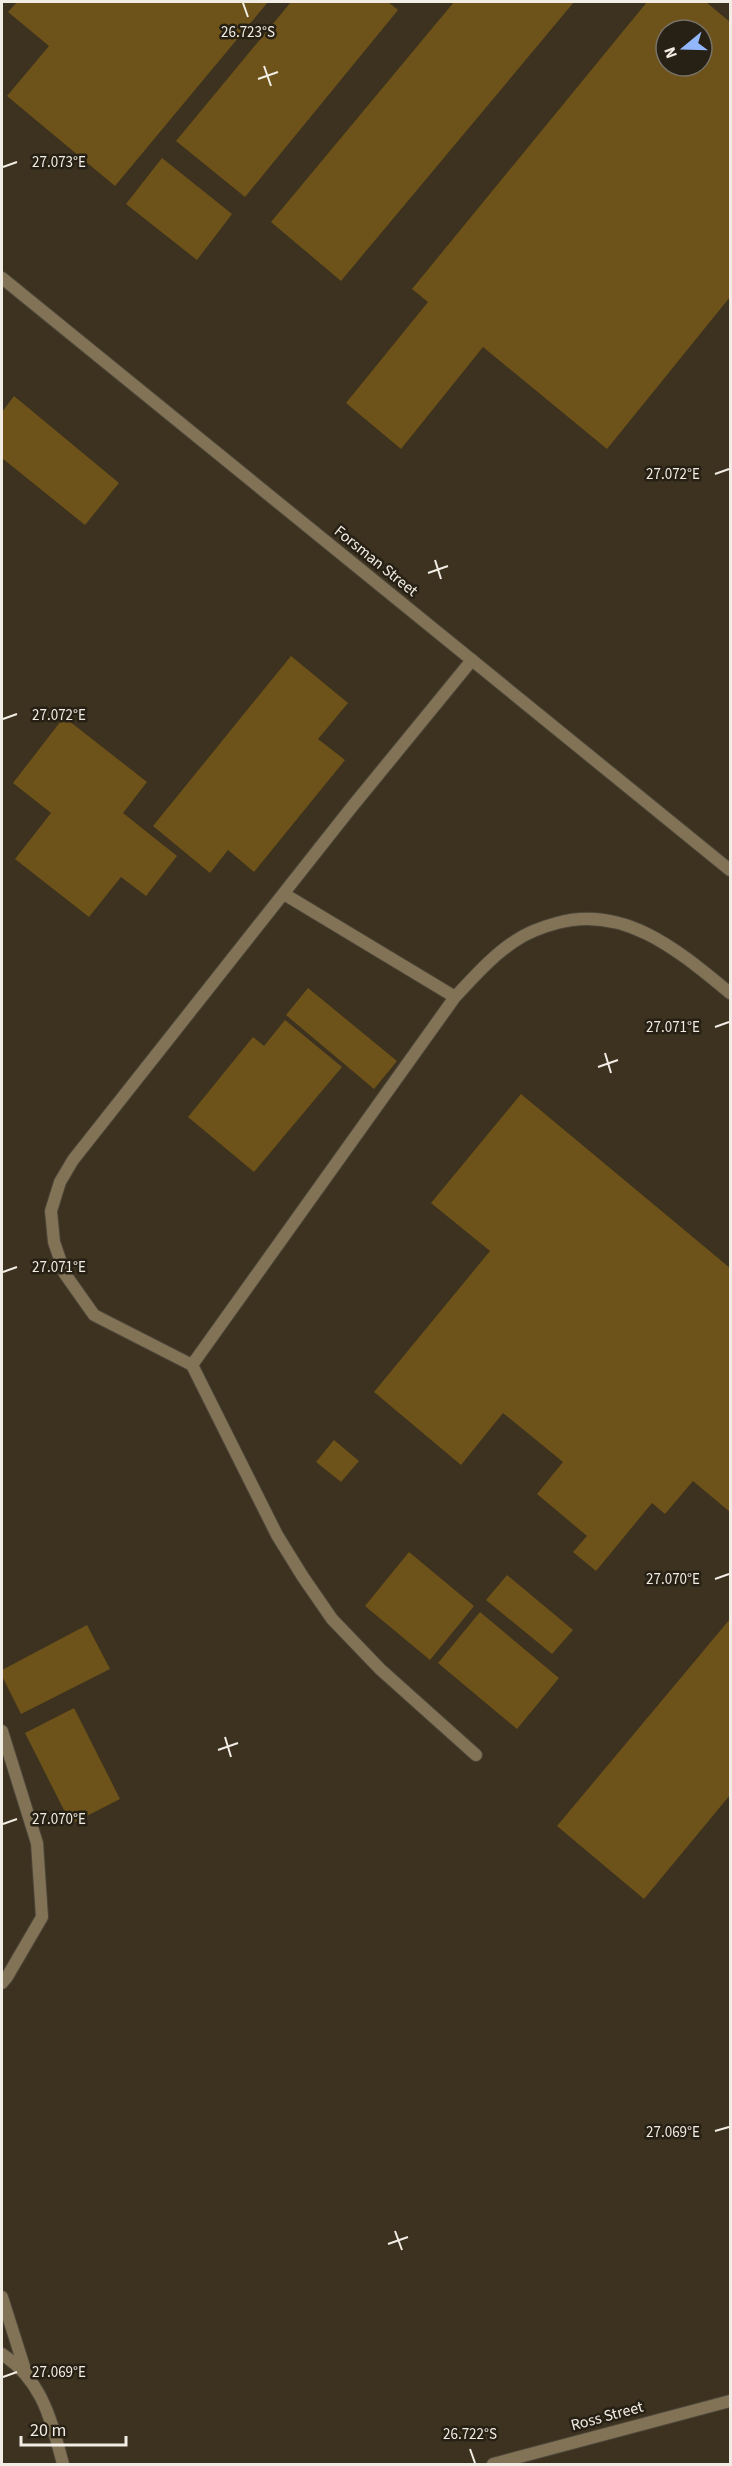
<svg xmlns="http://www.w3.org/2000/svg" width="732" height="2466" font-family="'Source Sans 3',sans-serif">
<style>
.built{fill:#3c321f;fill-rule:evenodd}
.building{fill:#6d5219;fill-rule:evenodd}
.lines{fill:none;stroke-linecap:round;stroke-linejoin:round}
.service-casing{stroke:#4b4539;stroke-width:14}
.tertiary-casing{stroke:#4b4539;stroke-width:14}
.service{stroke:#827356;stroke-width:12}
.tertiary{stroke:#827356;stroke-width:12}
.ticks{fill:none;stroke:#f1ede4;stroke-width:2}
.labels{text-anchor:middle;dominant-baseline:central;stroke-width:5;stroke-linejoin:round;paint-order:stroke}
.street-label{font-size:16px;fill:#f1ede4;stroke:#272014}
.ticks-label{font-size:15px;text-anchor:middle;fill:#f1ede4;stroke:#272014;stroke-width:5;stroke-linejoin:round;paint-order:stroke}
</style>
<rect width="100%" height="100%" fill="#302a1d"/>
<path class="built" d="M2,2H730V2464H2ZM666,30H702V66H666Z"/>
<path class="building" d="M17,2H268L115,186L7,96L49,46L8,12Z
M291,2H388L398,10L245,197L176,141Z
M454,2H574L341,281L271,222Z
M647,2H706L730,22V297L607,449L483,347L401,449L346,403L428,302L412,289ZM666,30H702V66H666Z
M162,158L232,214L197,260L126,204Z
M14,396L119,483L85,525L2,458V412Z
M291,656L348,703L318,739L345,760L254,872L228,850L210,873L153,826Z
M64,717L147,782L123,813L177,856L146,896L121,877L89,917L15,859L51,813L13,783Z
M308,988L397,1061L374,1089L286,1015Z
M285,1020L342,1067L254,1172L188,1117L253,1037L264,1046Z
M521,1094L730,1268V1512L693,1481L665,1514L652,1503L596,1571L573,1552L587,1536L537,1494L563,1462L503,1413L461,1465L374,1392L490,1251L431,1203Z
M334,1440L359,1461L341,1482L316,1462Z
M409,1552L474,1606L430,1660L365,1606Z
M507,1575L573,1630L552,1654L486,1600Z
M480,1612L559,1678L517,1729L438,1663Z
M730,1619V1795L644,1899L557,1826Z
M87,1625L110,1669L21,1714L2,1676V1670Z
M74,1708L120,1799L71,1824L25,1733Z"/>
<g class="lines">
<defs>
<path id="service" d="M472,660L351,808L73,1160L60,1182L51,1211L54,1242L65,1274L94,1315L192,1365L277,1535L303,1577L332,1619L380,1669L476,1755
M284,894L455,997C474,977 492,956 515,941C528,932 542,927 557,923C626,904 681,953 730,993
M192,1365L455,997
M2,1731L37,1843L42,1917L7,1977L2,1983
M2,2297L27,2376
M2,2354C43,2381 51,2420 63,2464"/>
<path id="tertiary" d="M2,278L730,870
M493,2464L730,2401"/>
</defs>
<use href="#service" class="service-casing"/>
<use href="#tertiary" class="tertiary-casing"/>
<use href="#service" class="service"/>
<use href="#tertiary" class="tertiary"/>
</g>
<path class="ticks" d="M243,3L248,17M264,66L271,86M258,79L278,72M3,167L17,162M715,474L729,469M435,560L441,579M428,573L448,566M3,719L17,714M715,1027L729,1022M605,1053L611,1073M598,1067L618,1060M3,1272L17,1267M715,1579L729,1574M225,1737L231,1757M218,1750L238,1743M3,1824L17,1819M715,2131L729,2127M395,2231L402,2250M388,2244L408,2237M3,2377L17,2372M470,2449L475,2463"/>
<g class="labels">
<g class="street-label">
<text transform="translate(376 561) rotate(39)">Forsman Street</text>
<text transform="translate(607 2416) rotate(-15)">Ross Street</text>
</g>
</g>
<g class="ticks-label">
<text x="248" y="37">26.723°S</text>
<text x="59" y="167">27.073°E</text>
<text x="673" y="479">27.072°E</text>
<text x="59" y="720">27.072°E</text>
<text x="673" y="1032">27.071°E</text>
<text x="59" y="1272">27.071°E</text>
<text x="673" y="1584">27.070°E</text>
<text x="59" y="1824">27.070°E</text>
<text x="673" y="2137">27.069°E</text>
<text x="59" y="2377">27.069°E</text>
<text x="470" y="2439">26.722°S</text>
</g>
<rect width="732" height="2466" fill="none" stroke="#f1ede4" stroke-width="6"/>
<g transform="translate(684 48) rotate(251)"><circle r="28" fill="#272014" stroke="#787267" stroke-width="1.5"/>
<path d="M0-4.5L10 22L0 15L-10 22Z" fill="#93b7fd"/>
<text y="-9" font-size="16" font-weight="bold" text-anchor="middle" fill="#f1ede4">N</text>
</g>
<path d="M21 2436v9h105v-9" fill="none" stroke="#f1ede4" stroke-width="3"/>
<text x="30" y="2436" font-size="18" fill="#f1ede4" stroke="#272014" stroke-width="4.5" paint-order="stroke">20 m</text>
</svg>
